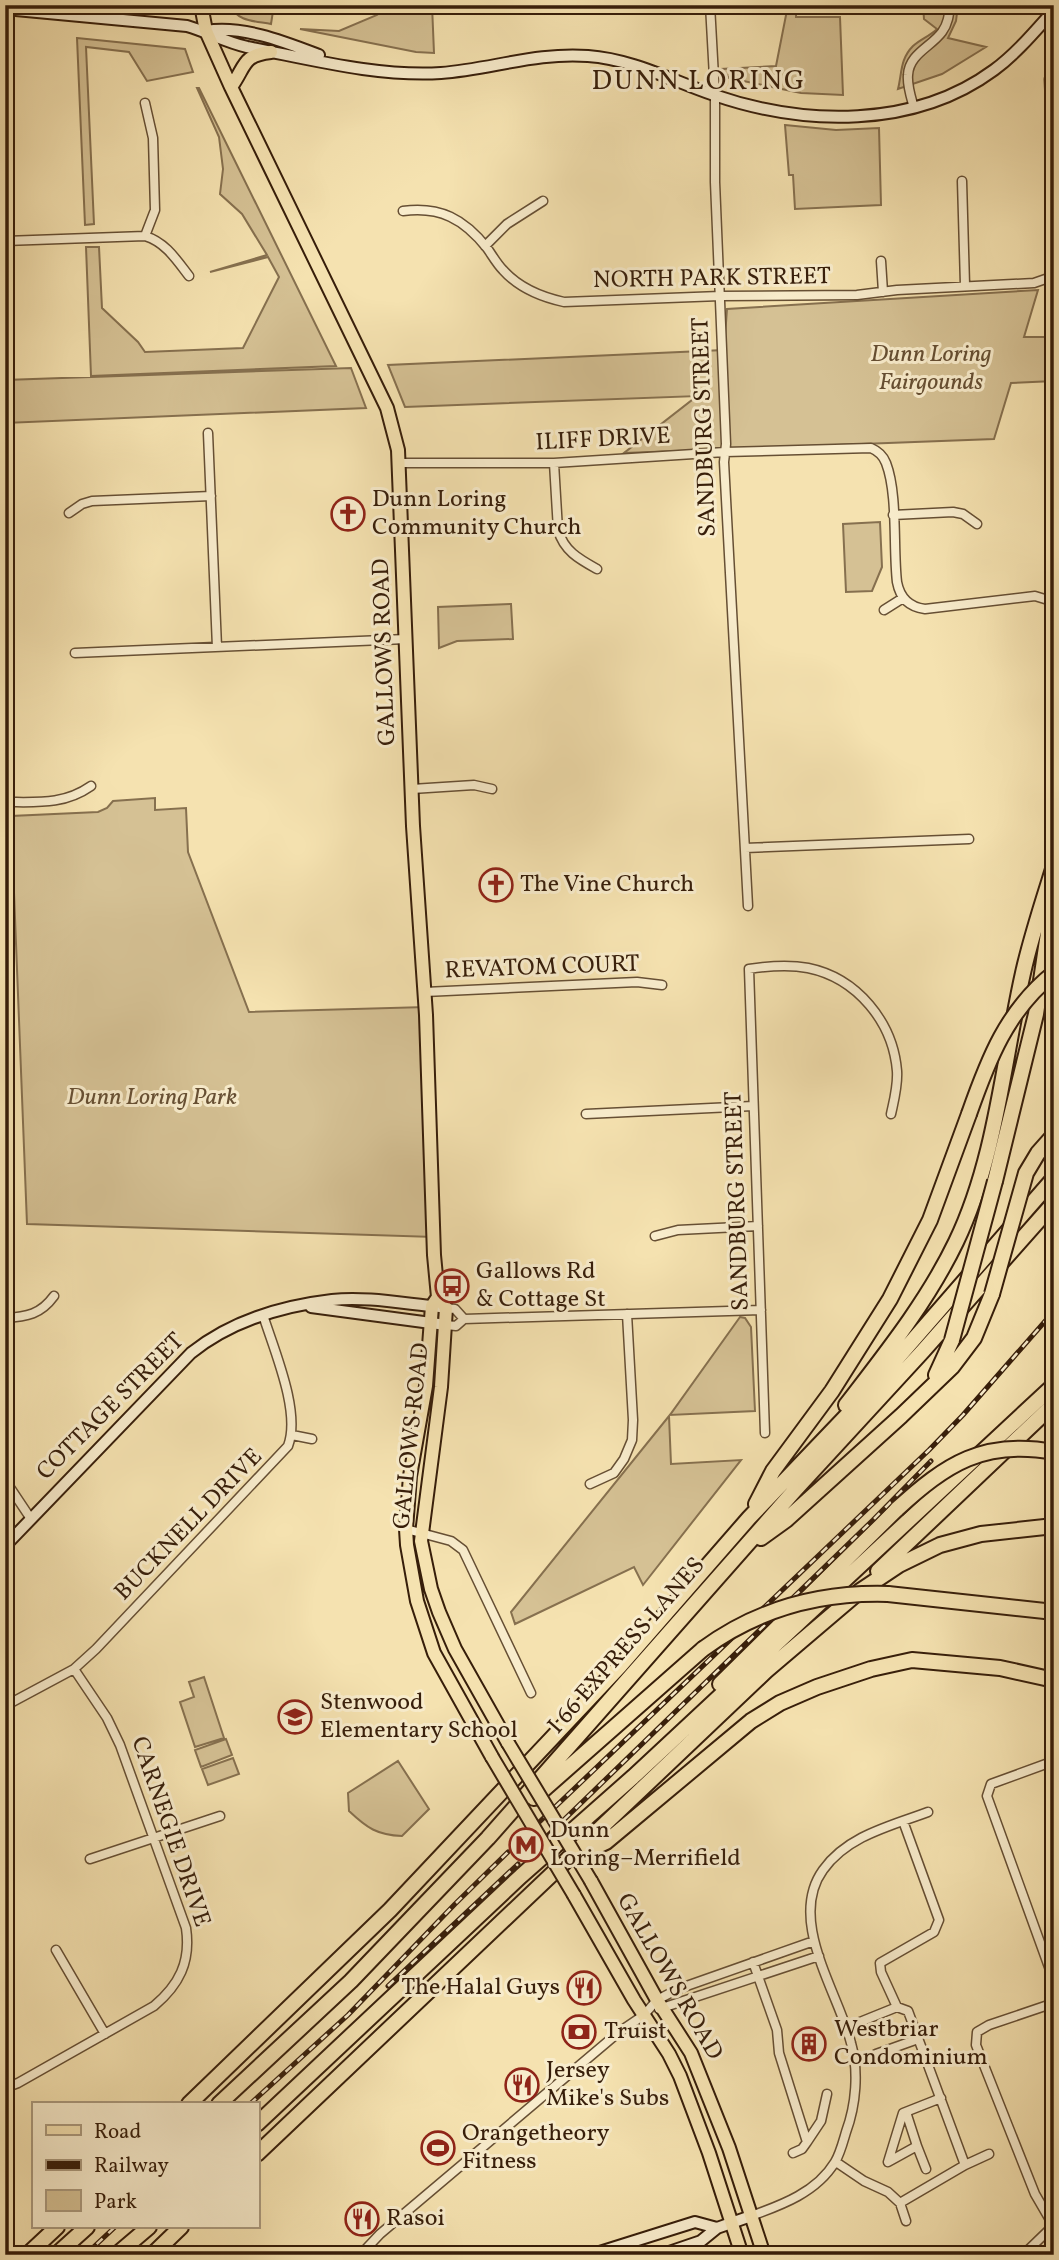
<svg xmlns="http://www.w3.org/2000/svg" width="1059" height="2260" font-family="Vollkorn,serif">
<style>
.green{fill:#d5c194;stroke:#86704f;stroke-width:2}
.lines{fill:none;stroke-linecap:round;stroke-linejoin:round}
.street-casing{stroke:#664f34;stroke-width:11}
.secondary-casing{stroke:#371e0a;stroke-width:14}
.primary-casing{stroke:#371e0a;stroke-width:16}
.highway-casing{stroke:#371e0a;stroke-width:18}
.street{stroke:#f8eccc;stroke-width:8}
.secondary{stroke:#f8eccc;stroke-width:10}
.primary{stroke:#f5e2b0;stroke-width:12}
.highway{stroke:#f5e2b0;stroke-width:14}
.rail-casing{stroke:#371e0a;stroke-width:5}
.rail{stroke:#f8eccc;stroke-width:2.5;stroke-dasharray:8;stroke-linecap:butt}
.primary-bridge-casing{stroke:#371e0a;stroke-width:16;stroke-linecap:butt}
.highway-bridge-casing{stroke:#371e0a;stroke-width:18;stroke-linecap:butt}
.primary-bridge{stroke:#f5e2b0;stroke-width:12}
.highway-bridge{stroke:#f5e2b0;stroke-width:14}
.labels{text-anchor:middle;dominant-baseline:central;stroke-width:6;stroke-linejoin:round;paint-order:stroke}
.street-label{font-size:24px;fill:#371e0a;stroke:#f8eccc}
.park-label{font-size:24px;font-style:italic;fill:#664f33;stroke:#f8eccc}
.poi-label{font-size:24px;fill:#371e0a;stroke:#f8eccc;text-anchor:start}
.quarter-label{font-size:28px;letter-spacing:2px;fill:#371e0a;stroke:#f8eccc}
</style>
<rect width="100%" height="100%" fill="#f5e2b0"/>
<filter id="stains"><feTurbulence type="fractalNoise" baseFrequency=".00286" numOctaves="4"/><feColorMatrix values="0 0 0 0 .2 0 0 0 0 .09 0 0 0 0 .02 0 0 0 .5 -.17"/></filter>
<radialGradient id="worn" r=".72"><stop offset=".6" stop-color="#630" stop-opacity="0"/><stop offset="1" stop-color="#630" stop-opacity=".3"/></radialGradient>
<path class="green" d="M231,5H274L271,24C256,21 236,22 231,5Z
M388,5H432L434,53L416,52L300,29L339,31L377,15Z
M788,5H796V17H840L843,95L801,93L729,78L722,69L776,66Z
M923,5H958L956,21L948,38L986,47L942,74L898,89C902,73 900,59 913,46C921,39 930,36 937,29L924,19Z
M77,38L185,49L193,72L147,81L129,52L86,47L94,224L85,225Z
M197,88H199L336,366L91,376L86,247H99L102,308L138,342L145,352L243,348L279,277L268,257L210,272L267,255L242,214L220,194L223,169L219,137Z
M785,125L836,130L879,128L881,205L795,209L793,175H789Z
M1038,290L1024,337H1054V381L1011,383L994,439L624,453L697,396L405,407L388,365L724,350L727,309Z
M351,368L366,408L5,423V380Z
M880,522L882,567L872,591L846,592L843,524Z
M511,604L513,639L457,641L439,648L438,607Z
M155,798V810L186,808L188,852L249,1012L426,1007L434,1237L27,1224L11,816L98,812L107,808L113,801Z
M740,1317L745,1318L751,1327L755,1411L670,1415Z
M669,1416L671,1464L741,1460L643,1585L634,1567L515,1624L511,1612Z
M204,1677L224,1738L195,1747L180,1702L194,1697L189,1682Z
M226,1739L232,1755L201,1767L195,1750Z
M233,1758L239,1774L208,1785L202,1769Z
M398,1761L429,1809L402,1836C377,1835 367,1828 349,1811L348,1793Z"/>
<g class="lines">
<defs>
<path id="street" d="M710,5L715,95V182L726,444L724,462L748,906
M1049,79L1054,188
M145,103L153,138L155,210L145,236
M914,108C911,97 907,86 908,75C909,54 931,47 942,32C948,24 949,15 950,5
M962,181L965,285
M403,211C440,206 464,219 487,248C492,255 497,264 503,270C519,288 541,297 564,302L720,296L857,295L897,290L1034,283L1054,276
M5,241L145,236C165,242 176,259 189,276
M485,246L507,224L543,201
M881,261L883,292
M208,433L217,647
M399,463H554L725,452L871,448C878,451 883,455 886,463C898,494 893,548 897,582C900,598 909,607 925,609L1035,596L1048,600L1054,606
M554,463L558,530C564,551 579,559 597,569
M69,513L82,504L92,501L211,496
M893,515L953,512L963,514L977,524
M884,610L903,598
M75,653L406,639
M412,789L474,785L492,789
M5,802C37,802 64,805 91,786
M745,848L969,839
M425,992L637,982L662,985
M586,1114L753,1106
M655,1236L678,1230L758,1226
M446,1308L455,1309L464,1319
M5,1318C27,1317 41,1314 54,1296
M446,1325L456,1326L464,1319L761,1310
M765,1433L749,969C768,966 788,964 808,968C857,978 893,1022 897,1071C898,1086 894,1100 891,1114
M292,1435L312,1439
M5,1480L31,1519
M590,1484L614,1473L624,1459L632,1440L633,1420L627,1314
M406,1529L451,1541L463,1550L531,1693
M5,1706L74,1669L96,1649L288,1446C301,1412 274,1350 263,1315
M1054,1761L991,1784L987,1796L1054,1981
M90,1859L220,1816
M56,1950L105,2034
M753,1962L777,2030L779,2053L807,2142L821,2121L827,2094
M659,2009L819,1956
M845,2028L897,2007L881,1972L880,1963L934,1932L939,1920L903,1821
M876,2054L918,2039
M5,2088L18,2083L154,2006C179,1985 191,1962 186,1928L120,1745L107,1718L74,1669
M906,2112L917,2146L888,2162L903,2113L941,2098
M917,2146L926,2169
M793,2153L802,2149L807,2142
M836,2162L864,2181L888,2192L900,2203L965,2165L908,2011L897,2007
M965,2165L989,2154
M900,2203L906,2221
M751,2216C782,2205 817,2192 835,2162C840,2154 843,2142 846,2132C856,2105 859,2071 851,2043C838,1992 787,1920 823,1870C847,1836 890,1826 928,1812
M1053,2225L1035,2194L976,2045L977,2032L989,2025L1054,2003
M365,2255L364,2251L380,2234L619,2032L644,2015L657,2000L678,1989L814,1941
M1023,2255L1054,2225"/>
<path id="secondary" d="M5,9L187,26C208,32 225,42 247,47C310,59 377,77 441,73C491,69 538,52 588,56C632,59 673,81 714,95C804,126 914,129 994,70C1017,53 1035,31 1054,10
M206,31C243,25 285,42 319,55
M311,1307L446,1325
M5,1546L191,1353C231,1321 281,1306 332,1300C366,1296 406,1304 440,1307
M590,2255L695,2222L717,2228
M660,2255L701,2241L717,2228L751,2216"/>
<path id="primary" d="M201,5L206,31L231,87L387,408L398,450L413,826L426,1015L434,1255L438,1297L446,1308L441,1387L421,1541L431,1589L439,1612L455,1649L508,1743
M231,87C246,66 242,55 271,52
M438,1297L432,1306L426,1386L410,1476L406,1529L407,1545L417,1601L434,1653L492,1757
M591,1881L657,2000L691,2053L729,2148L764,2255
M574,1895L634,2000L669,2054L680,2076L709,2153L742,2255"/>
<path id="highway" d="M995,1181L1036,1014L1054,893
M936,1375L952,1340
M846,1405C886,1353 927,1302 956,1242C996,1159 1003,1062 1023,973C1031,937 1043,901 1054,866
M756,1504L773,1471L832,1391L890,1299L930,1220L969,1114
M761,1538L786,1520L901,1416L952,1367L974,1338L992,1294
M878,1571L1054,1404
M888,1594L1054,1612
M720,1684L897,1509
M534,1798L703,1649
M576,1856L606,1842L751,1721L780,1703L817,1687L871,1669L912,1660L1000,1668L1054,1680
M189,2104L390,1910L620,1666L749,1518L854,1408L1054,1178
M219,2104L351,1981L488,1838L795,1490L923,1351L1054,1203
M257,2124L521,1876L633,1777L1054,1385
M257,2154L766,1671L860,1591L899,1565L940,1545L981,1534L1054,1526
M27,2255L57,2227
M56,2255L87,2227
M116,2255L149,2227
M152,2255L181,2227"/>
</defs>
<use href="#street" class="street-casing"/>
<use href="#secondary" class="secondary-casing"/>
<use href="#primary" class="primary-casing"/>
<use href="#highway" class="highway-casing"/>
<use href="#street" class="street"/>
<use href="#secondary" class="secondary"/>
<use href="#primary" class="primary"/>
<use href="#highway" class="highway"/>
<defs>
<path id="rail" d="M532,1829L929,1450L963,1415L1054,1311
M541,1842L873,1520L931,1461
M388,1986L518,1864
M250,2104L348,2015L455,1904L508,1852
M85,2255L115,2227"/>
</defs>
<use href="#rail" class="rail-casing"/>
<use href="#rail" class="rail"/>
<defs>
<path id="primary-bridge" d="M508,1743L591,1881
M492,1757L574,1895"/>
<path id="highway-bridge" d="M969,1114C988,1060 1007,1010 1054,973
M992,1294L1026,1173L1038,1153L1054,1135
M952,1340L995,1181
M897,1509C946,1464 984,1439 1054,1452
M703,1649C759,1608 820,1592 888,1594"/>
</defs>
<use href="#primary-bridge" class="primary-bridge-casing"/>
<use href="#highway-bridge" class="highway-bridge-casing"/>
<use href="#primary-bridge" class="primary-bridge"/>
<use href="#highway-bridge" class="highway-bridge"/>
</g>
<defs>
<symbol id="church-ring" viewBox="-11 -11 22 22"><circle r="9.5" fill="#f8eccc" stroke="#8f2418" stroke-width="1.5"/><path d="M-1.2-6h2.4v3.5h3.3v2.4h-3.3V6h-2.4V-.1h-3.3v-2.4h3.3Z" fill="#8f2418"/></symbol>
<symbol id="bus-ring" viewBox="-11 -11 22 22"><circle r="9.5" fill="#f8eccc" stroke="#8f2418" stroke-width="1.5"/><path d="M-5-6H5V4H4V6H2V4H-2V6H-4V4H-5ZM-3.5-4V0h7V-4ZM-3.5 1.2v1.5H-2V1.2ZM2 1.2v1.5H3.5V1.2Z" fill="#8f2418"/></symbol>
<symbol id="school-ring" viewBox="-11 -11 22 22"><circle r="9.5" fill="#f8eccc" stroke="#8f2418" stroke-width="1.5"/><path d="M0-5L7-2L0 1L-7-2ZM-4 1L0 2.5L4 1V4Q0 6-4 4Z" fill="#8f2418"/></symbol>
<symbol id="metro-ring" viewBox="-11 -11 22 22"><circle r="9.5" fill="#f8eccc" stroke="#8f2418" stroke-width="1.5"/><path d="M-5.5 5V-5H-3L0 0L3-5H5.5V5H3V-.5L0 4L-3-.5V5Z" fill="#8f2418"/></symbol>
<symbol id="restaurant-ring" viewBox="-11 -11 22 22"><circle r="9.5" fill="#f8eccc" stroke="#8f2418" stroke-width="1.5"/><path d="M-5-6h1v4h1v-4h1v4h1v-4h1v5L-1.5 .5V6h-2V.5L-5-1ZM5-6V6H3V1.5H1.5Q1.5-4 5-6Z" fill="#8f2418"/></symbol>
<symbol id="bank-ring" viewBox="-11 -11 22 22"><circle r="9.5" fill="#f8eccc" stroke="#8f2418" stroke-width="1.5"/><path d="M-6-4H6V4H-6ZM0-2.3a2.3 2.3 0 1 0 0 4.6a2.3 2.3 0 1 0 0-4.6Z" fill="#8f2418"/></symbol>
<symbol id="building-ring" viewBox="-11 -11 22 22"><circle r="9.5" fill="#f8eccc" stroke="#8f2418" stroke-width="1.5"/><path d="M-4-6H4V6H1V3H-1V6H-4ZM-2.5-4.3h1.7v1.8h-1.7ZM.8-4.3h1.7v1.8H.8ZM-2.5-1h1.7V.8h-1.7ZM.8-1h1.7V.8H.8Z" fill="#8f2418"/></symbol>
<symbol id="stadium-ring" viewBox="-11 -11 22 22"><circle r="9.5" fill="#f8eccc" stroke="#8f2418" stroke-width="1.5"/><path d="M0-5a6.5 5 0 1 0 0 10a6.5 5 0 1 0 0-10ZM-3.5-1.8h7v3.6h-7Z" fill="#8f2418"/></symbol>
</defs>
<g fill-rule="evenodd">
<use href="#church-ring" x="329" y="495" width="38" height="38"/>
<use href="#church-ring" x="477" y="866" width="38" height="38"/>
<use href="#bus-ring" x="433" y="1267" width="38" height="38"/>
<use href="#school-ring" x="276" y="1698" width="38" height="38"/>
<use href="#metro-ring" x="507" y="1826" width="38" height="38"/>
<use href="#restaurant-ring" x="565" y="1969" width="38" height="38"/>
<use href="#bank-ring" x="560" y="2013" width="38" height="38"/>
<use href="#building-ring" x="790" y="2025" width="38" height="38"/>
<use href="#restaurant-ring" x="503" y="2066" width="38" height="38"/>
<use href="#stadium-ring" x="419" y="2129" width="38" height="38"/>
<use href="#restaurant-ring" x="343" y="2200" width="38" height="38"/>
</g>
<g class="labels">
<g class="street-label">
<text transform="translate(712 279) rotate(-1)">NORTH PARK STREET</text>
<text transform="translate(705 427) rotate(-92)">SANDBURG STREET</text>
<text transform="translate(603 440) rotate(-3)">ILIFF DRIVE</text>
<text transform="translate(385 652) rotate(-92)">GALLOWS ROAD</text>
<text transform="translate(542 968) rotate(-2)">REVATOM COURT</text>
<text transform="translate(738 1201) rotate(-92)">SANDBURG STREET</text>
<text transform="translate(111 1407) rotate(-45)">COTTAGE STREET</text>
<text transform="translate(412 1436) rotate(-84)">GALLOWS ROAD</text>
<text transform="translate(189 1525) rotate(-46)">BUCKNELL DRIVE</text>
<text transform="translate(627 1646) rotate(-49)">I 66 EXPRESS LANES</text>
<text transform="translate(170 1832) rotate(71)">CARNEGIE DRIVE</text>
<text transform="translate(669 1977) rotate(60)">GALLOWS ROAD</text>
</g>
<g class="park-label">
<text x="931" y="355">Dunn Loring<tspan x="931" dy="28">Fairgounds</tspan></text>
<text x="152" y="1098">Dunn Loring Park</text>
</g>
<g class="poi-label">
<text x="372" y="500">Dunn Loring<tspan x="372" dy="28">Community Church</tspan></text>
<text x="520" y="885">The Vine Church</text>
<text x="476" y="1272">Gallows Rd<tspan x="476" dy="28">&amp; Cottage St</tspan></text>
<text x="320" y="1703">Stenwood<tspan x="320" dy="28">Elementary School</tspan></text>
<text x="550" y="1831">Dunn<tspan x="550" dy="28">Loring–Merrifield</tspan></text>
<text x="560" y="1988" text-anchor="end">The Halal Guys</text>
<text x="834" y="2030">Westbriar<tspan x="834" dy="28">Condominium</tspan></text>
<text x="604" y="2032">Truist</text>
<text x="546" y="2071">Jersey<tspan x="546" dy="28">Mike's Subs</tspan></text>
<text x="462" y="2134">Orangetheory<tspan x="462" dy="28">Fitness</tspan></text>
<text x="386" y="2219">Rasoi</text>
</g>
<g class="quarter-label">
<text x="699" y="81">DUNN LORING</text>
</g>
</g>
<rect width="1059" height="2260" fill="none" stroke="#f5e2b0" stroke-width="28"/>
<rect x="7" y="7" width="1045" height="2246" fill="none" stroke="#371e0a" stroke-width="3.5"/>
<rect x="14" y="14" width="1031" height="2232" fill="none" stroke="#371e0a" stroke-width="2"/>
<rect x="32" y="2102" width="228" height="126" fill="#f8eccc" stroke="#ab9a7e" stroke-width="2"/>
<rect x="46" y="2125" width="35" height="10" fill="#f5e2b0" stroke="#ab9a7e" stroke-width="2"/>
<text x="94" y="2138" font-size="21" fill="#371e0a">Road</text>
<rect x="46" y="2160" width="35" height="10" fill="#371e0a" stroke="#ab9a7e" stroke-width="2"/>
<text x="94" y="2172" font-size="21" fill="#371e0a">Railway</text>
<rect x="46" y="2190" width="35" height="21" fill="#d5c194" stroke="#ab9a7e" stroke-width="2"/>
<text x="94" y="2208" font-size="21" fill="#371e0a">Park</text>
<rect width="100%" height="100%" filter="url(#stains)"/>
<rect width="100%" height="100%" fill="url(#worn)"/>
</svg>
